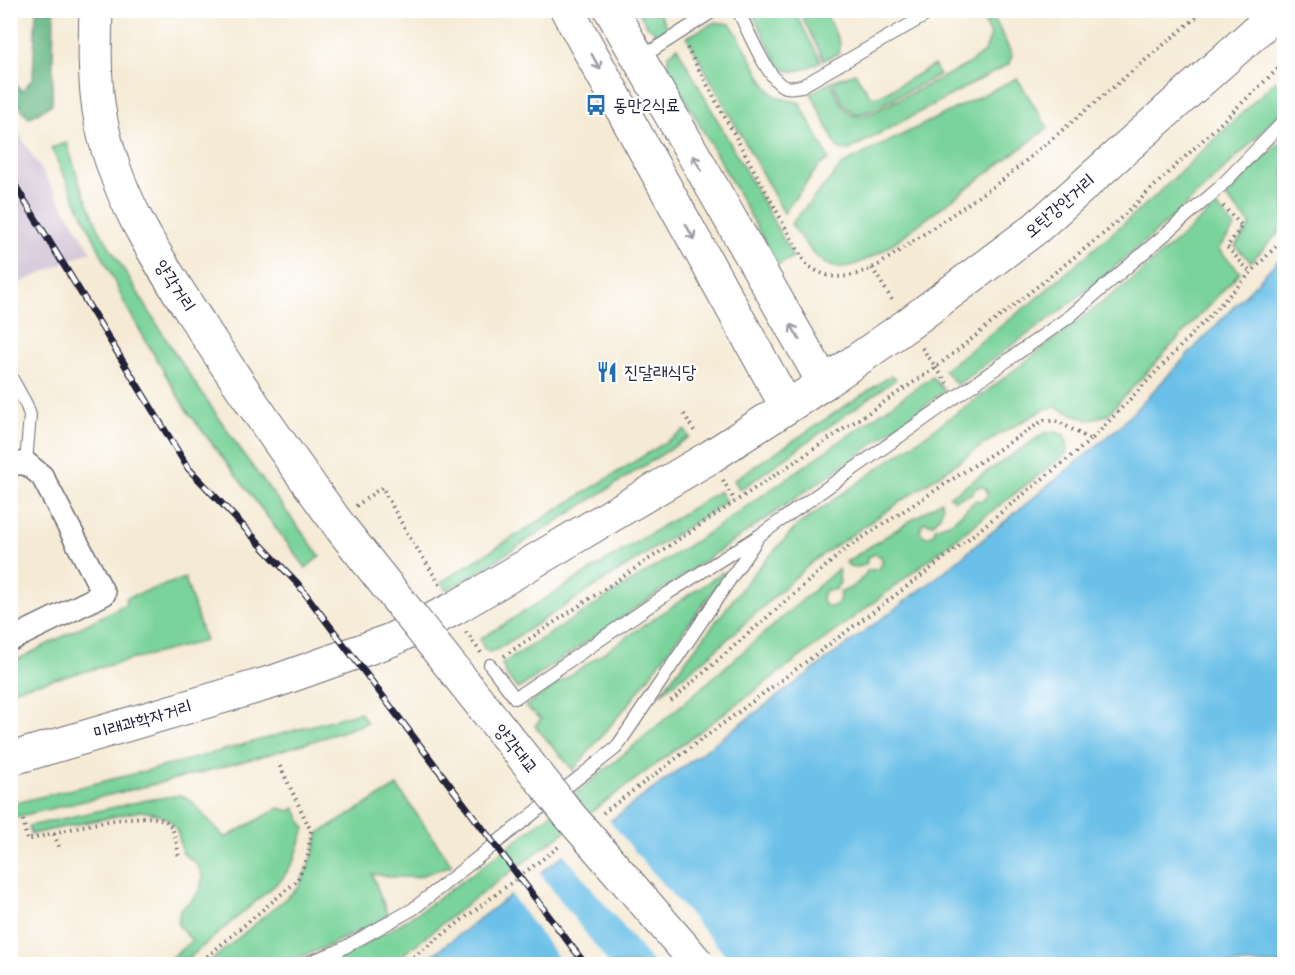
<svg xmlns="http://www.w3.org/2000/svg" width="1295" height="975" font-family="'Comic Neue','Poor Story',sans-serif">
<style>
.industrial{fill:#cdbed2}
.green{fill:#79d39a;stroke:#4e7a6a;stroke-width:1.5}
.forest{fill:#62b582;stroke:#426c5e;stroke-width:1.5}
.water{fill:#6bc0e8;stroke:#467192;stroke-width:1.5}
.pier{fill:#f5ead4}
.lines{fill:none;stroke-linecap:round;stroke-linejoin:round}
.lane-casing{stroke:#6c6871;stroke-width:14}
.street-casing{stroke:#6c6871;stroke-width:25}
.secondary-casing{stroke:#6c6871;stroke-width:35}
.primary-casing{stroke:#6c6871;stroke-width:35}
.path{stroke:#6c6871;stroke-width:4;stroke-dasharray:1.5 4.5;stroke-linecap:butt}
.lane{stroke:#fff;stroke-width:12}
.street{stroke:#fff;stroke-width:22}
.secondary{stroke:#fff;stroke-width:33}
.primary{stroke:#fff;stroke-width:33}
.rail-casing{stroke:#22223b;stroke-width:7}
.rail{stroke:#fff;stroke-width:4.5;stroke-dasharray:14;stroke-linecap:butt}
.primary-bridge-casing{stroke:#6c6871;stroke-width:35;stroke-linecap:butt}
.primary-bridge{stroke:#fff;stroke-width:33}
.oneway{stroke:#9c9ca7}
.labels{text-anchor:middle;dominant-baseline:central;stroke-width:4.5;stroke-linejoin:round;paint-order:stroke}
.poi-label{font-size:18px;fill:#22223b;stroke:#fff;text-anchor:start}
.street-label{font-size:18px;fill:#22223b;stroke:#fff}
</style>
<rect width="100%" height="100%" fill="#fff"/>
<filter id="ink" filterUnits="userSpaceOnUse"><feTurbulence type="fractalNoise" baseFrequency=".0167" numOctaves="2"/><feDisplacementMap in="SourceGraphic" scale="12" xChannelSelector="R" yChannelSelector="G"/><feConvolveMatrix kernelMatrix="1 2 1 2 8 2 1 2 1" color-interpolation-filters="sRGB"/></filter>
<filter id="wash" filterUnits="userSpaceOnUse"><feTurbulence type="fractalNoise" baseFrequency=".008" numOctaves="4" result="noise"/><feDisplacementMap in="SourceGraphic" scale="24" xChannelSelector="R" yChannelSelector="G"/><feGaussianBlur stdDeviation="1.35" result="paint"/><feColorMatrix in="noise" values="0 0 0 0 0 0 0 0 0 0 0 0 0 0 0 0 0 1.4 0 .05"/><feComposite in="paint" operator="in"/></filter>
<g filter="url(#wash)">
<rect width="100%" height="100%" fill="#f5ead4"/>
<path class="industrial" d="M10,119L91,251L11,287H10Z"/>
<path class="green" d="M638,11H658L669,31L656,33L647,26Z
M751,11H794L821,61C806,69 798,74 781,69Z
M799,11H819L826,15L840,43L839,53L824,60Z
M979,11H991L1012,55L1009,64L849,150L838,149L811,93L831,82L841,104L851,115L866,116L967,65L985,51L991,35Z
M715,22L730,24C745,41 761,86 776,96C783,100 792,101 799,102L829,159L818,167L784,213L687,37Z
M677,47L793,257L778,265L668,68V56Z
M934,65L939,75L866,113L854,114L843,103L833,81L855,73L871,97L881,95Z
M1284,73V110C1215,180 1142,248 1064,308C1029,334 992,359 957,385L944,370L1032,302L1152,199Z
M1017,78L1048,128L884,250C830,281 825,270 791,224L843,164Z
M1284,138V227L1251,262L1235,246L1251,225L1226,197Z
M67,143L79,182L100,231L174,352L246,458L320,556L306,568L185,408L127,308L51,148Z
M1216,206L1235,227L1218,249L1240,272L1107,415L1088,420L1055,407L1045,409L998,435L812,562L709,656L659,695L753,574L797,526L978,398L1134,278Z
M892,375L896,379L740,490L734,480Z
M932,377L945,391L857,456L518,689L507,676L502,664L713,530Z
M685,430L689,437L467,579L446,590L441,582Z
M1054,431L1064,435L1068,446L1066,454L873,603L462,908L391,964H323C398,933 460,883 525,834C633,750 735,658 838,569L840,583L835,590H826C820,597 821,603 829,607C836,606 839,604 840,597L839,593C853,588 861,582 868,570L879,569L883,561L880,556L875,554L868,557L866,564L859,567L849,566L846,562L941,501L943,506L940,516L933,524L924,522L920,529L921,533L926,537L934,534L935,528L952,522L976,500L983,501L988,495L986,489L981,486L974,489L973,493L954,500L950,496L1045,433Z
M719,491L726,502L498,649L489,652L484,649L480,639Z
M723,572L724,576L631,701L573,770L535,726L541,719L525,706Z
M185,578L205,641L11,690V663L126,604V598Z
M360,712L367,723C251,764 130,790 11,818V804L170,765Z
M397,786L452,865L417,877H393L372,874L388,916L326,947L281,964H207L298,888L312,858L319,833Z
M180,795L191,801L225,838L279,808L290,811L295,808L305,828L294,861L282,879L182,964H163L192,941L178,925L180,909C196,899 211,882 196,864C192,859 185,856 182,852C180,846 180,839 178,833C171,816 157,813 140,811L31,834L29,826L147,800Z"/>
<path class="forest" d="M36,11H54L52,104L29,118L11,96V79L22,91L33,78Z"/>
<path class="water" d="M1284,254V964H421L488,912L935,579L1118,428Z"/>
<path class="pier" d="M608,819L652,872L733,964H654L563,853Z
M538,871L609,964H563L509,892Z"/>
</g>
<g filter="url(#ink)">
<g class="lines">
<defs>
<path id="lane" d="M738,10C746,27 768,79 783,86C790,89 795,87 802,86L935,10
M639,59L715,10
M10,375L26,404L30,415L26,463
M490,665L515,698L670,592L760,535L1069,317L1219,188L1284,121
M304,964L338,951L413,909L616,748L756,541"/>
<path id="street" d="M10,464L26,463L42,476L104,594L10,640"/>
<path id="secondary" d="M824,383L907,325L1036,228L1280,10"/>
<path id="primary" d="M96,10C95,44 94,77 99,110C112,194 161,265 206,334C249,400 294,464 341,528
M567,10L787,407
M10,759L276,681L391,640L455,608L710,457L824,383L611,10"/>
</defs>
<use href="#lane" class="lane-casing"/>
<use href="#street" class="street-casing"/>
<use href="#secondary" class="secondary-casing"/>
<use href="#primary" class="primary-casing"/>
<path class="path" d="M665,10L671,20
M687,48L805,263C830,284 853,278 880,264L1004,179L1205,10
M1223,206L1242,226L1227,247L1251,273
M872,268L894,303
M922,348L947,383
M684,414L696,434
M723,480L735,501
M356,506L382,487L407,533L441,586
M466,632L481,653
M504,656L935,368L1107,231L1284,63
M671,701L848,547L1044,420L1059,422L1091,440L1284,238
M603,813L933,567L1091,440
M23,820L27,840C52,834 151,805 168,823C176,831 177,847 179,858
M54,834L59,847
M198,964L297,881L308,855L311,831L278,762
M404,964L561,845"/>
<use href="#lane" class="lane"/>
<use href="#street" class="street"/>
<use href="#secondary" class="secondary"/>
<use href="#primary" class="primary"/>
<defs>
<path id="rail" d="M10,177L188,468L298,584L585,964"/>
</defs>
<use href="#rail" class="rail-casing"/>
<use href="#rail" class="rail"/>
<defs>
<path id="primary-bridge" d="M341,528L570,816L698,964"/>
</defs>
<use href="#primary-bridge" class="primary-bridge-casing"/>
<use href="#primary-bridge" class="primary-bridge"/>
</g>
<defs><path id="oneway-shaft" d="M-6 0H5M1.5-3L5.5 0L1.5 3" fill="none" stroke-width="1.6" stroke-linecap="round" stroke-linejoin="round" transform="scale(1.5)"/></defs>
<g class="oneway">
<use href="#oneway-shaft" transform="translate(596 62) rotate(61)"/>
<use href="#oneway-shaft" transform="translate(697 163) rotate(-120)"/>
<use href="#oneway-shaft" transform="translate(690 232) rotate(61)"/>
<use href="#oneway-shaft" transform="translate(795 332) rotate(-120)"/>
</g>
</g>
<defs>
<symbol id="bus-bare" viewBox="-9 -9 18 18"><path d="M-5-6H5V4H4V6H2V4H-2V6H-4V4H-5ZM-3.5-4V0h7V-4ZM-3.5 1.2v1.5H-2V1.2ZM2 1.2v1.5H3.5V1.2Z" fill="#1f6fb2" stroke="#fff" stroke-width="2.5" paint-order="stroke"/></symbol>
<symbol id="restaurant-bare" viewBox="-9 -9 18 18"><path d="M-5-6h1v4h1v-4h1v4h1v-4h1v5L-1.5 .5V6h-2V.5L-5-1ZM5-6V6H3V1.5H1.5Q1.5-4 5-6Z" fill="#1f6fb2" stroke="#fff" stroke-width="2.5" paint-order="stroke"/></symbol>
</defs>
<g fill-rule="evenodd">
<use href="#bus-bare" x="581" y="90" width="30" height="30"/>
<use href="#restaurant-bare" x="592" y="357" width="30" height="30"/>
</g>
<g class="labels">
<g class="poi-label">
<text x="613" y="105">동만2식료</text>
<text x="624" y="372">진달래식당</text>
</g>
<g class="street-label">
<text transform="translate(1060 206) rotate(-41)">오탄강안거리</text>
<text transform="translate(175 286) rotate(57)">양각거리</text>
<text transform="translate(143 720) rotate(-16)">미래과학자거리</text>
<text transform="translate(516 749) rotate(51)">양각대교</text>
</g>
</g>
<rect width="1295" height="975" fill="none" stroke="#fff" stroke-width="36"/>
</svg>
